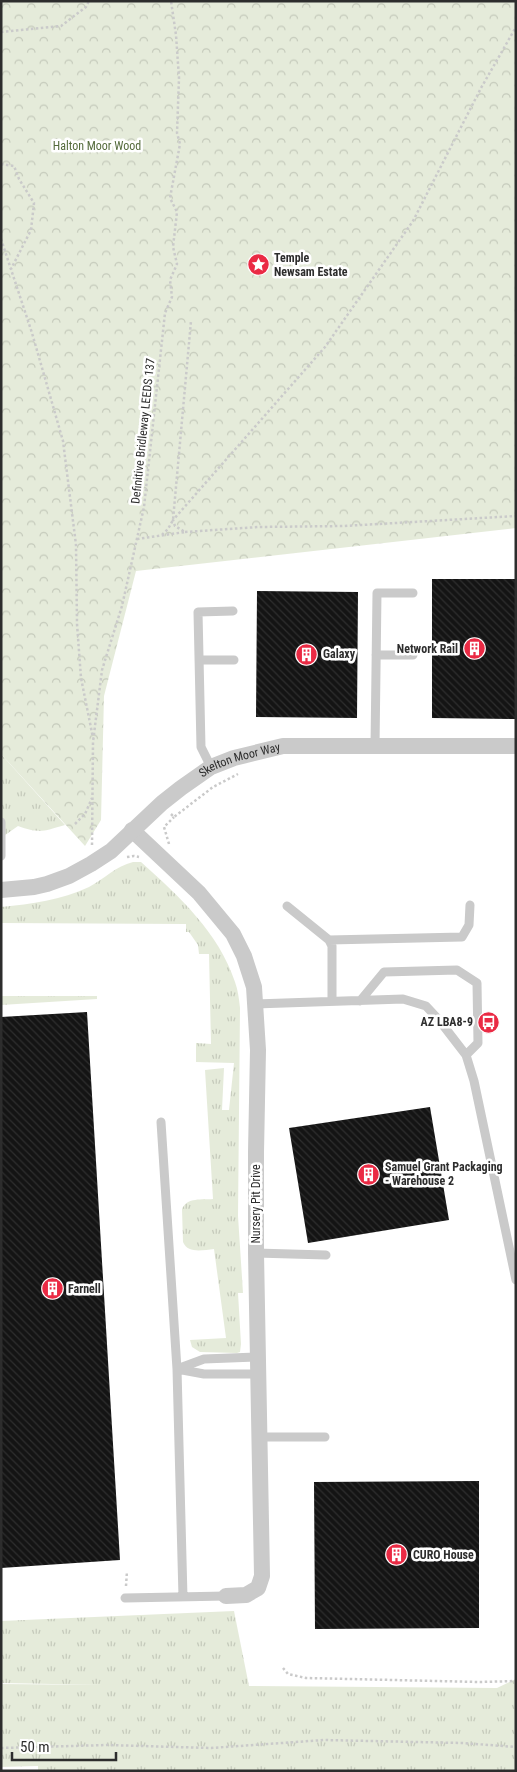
<svg xmlns="http://www.w3.org/2000/svg" width="517" height="1772" font-family="'Roboto Condensed',sans-serif">
<style>
.grass{fill:url(#grass-tufts)}
.forest{fill:url(#forest-crowns)}
.building{fill:url(#building-back-hatch)}
.lines{fill:none;stroke-linecap:round;stroke-linejoin:round}
.path{stroke:#cacaca;stroke-width:2.5;stroke-dasharray:2.5 2.5;stroke-linecap:butt}
.service{stroke:#cacaca;stroke-width:9}
.minor{stroke:#cacaca;stroke-width:16}
.labels{text-anchor:middle;dominant-baseline:central;stroke-width:5;stroke-linejoin:round;paint-order:stroke}
.park-label{font-size:12px;fill:#536a3a;stroke:#fff}
.poi-label{font-size:12px;font-weight:bold;fill:#2d2d2d;stroke:#fff;text-anchor:start}
.street-label{font-size:12px;fill:#2d2d2d;stroke:#fff}
</style>
<defs>
<pattern id="grass-tufts" width="24" height="20" patternUnits="userSpaceOnUse" patternTransform="scale(1.25)"><rect width="24" height="20" fill="#e5ebda"/><path d="M3 7l-1-3M5 7V3M7 7l1-3M15 17l-1-3M17 17v-4M19 17l1-3" fill="none" stroke="#c5cabb"/></pattern>
<pattern id="forest-crowns" width="20" height="18" patternUnits="userSpaceOnUse" patternTransform="scale(1.25)"><rect width="20" height="18" fill="#e5ebda"/><path d="M2 6a3 3 0 1 1 6 0M12 15a3 3 0 1 1 6 0" fill="none" stroke="#c5cabb"/></pattern>
<pattern id="building-back-hatch" width="6" height="6" patternUnits="userSpaceOnUse" patternTransform="scale(1.25)"><rect width="6" height="6" fill="#141414"/><path d="M-1 5l2 2M0 0l6 6M5-1l2 2" fill="none" stroke="#2e2e2e"/></pattern>
</defs>
<rect width="100%" height="100%" fill="#fff"/>
<path class="grass" d="M1,754L65,825C44,831 40,834 18,826L1,838Z
M133,862H141C179,896 219,933 235,982C238,990 239,999 240,1008L238,1216L243,1293H238L241,1344L240,1352L237,1353L200,1352L192,1347L190,1340L226,1338L214,1249C203,1250 188,1254 183,1242L182,1209C187,1197 202,1200 213,1199L205,1070L224,1068L222,1110H229L234,1063L196,1062V1043L211,1044L209,954H199L198,945L189,932H186V924L1,923V907C32,904 61,900 89,887C104,879 116,866 133,862Z
M1,996H97V999L1,1005Z
M234,1611L249,1686L497,1688L516,1679V1771H38V1766L1,1767V1684L104,1685L1,1683V1621Z"/>
<path class="forest" d="M1,1H516V528L136,571L104,696L101,820L85,846L1,754Z"/>
<path class="building" d="M432,579H516V719L432,718Z
M257,591L358,592L357,718L256,717Z
M87,1012L120,1560L1,1568V1017Z
M430,1107L449,1220L308,1243L289,1128Z
M479,1481V1628L315,1629L314,1482Z"/>
<g class="lines">
<path class="path" d="M1,32L61,26L86,7L89,1
M1,164L14,166L19,179L34,203L31,230L11,269
M1,239L32,333L63,441L76,545L77,624L81,678L93,738
M185,532L258,527L344,526L516,516
M162,535L168,529L173,520L191,321
M137,539L185,532L175,526L173,520L325,347L413,221L481,88L516,27
M171,814L174,817L213,787L238,774
M75,824L85,814L92,798
M169,844L164,827L174,817
M92,845L93,742L102,670L122,606L144,507L165,313L172,297L170,280L177,264L173,247L177,212L170,198L180,144L177,133L179,78L176,35L171,1
M127,857L134,856L139,857
M126,1586L127,1571
M283,1668L288,1674L306,1678L480,1682L516,1681
M1,1748L107,1745L211,1748L324,1740L462,1743L516,1747"/>
<path class="service" d="M376,655H413
M199,660H234
M375,746L377,593H413
M211,767L201,747L198,612L233,611
M1,822V856
M287,906L329,940L332,946V1001
M329,940L462,937L469,925L470,905
M360,1001L384,972L457,970L477,983L478,1043L466,1055
M255,1004L403,999L426,1006L439,1020L466,1055L474,1081L516,1280
M161,1122L177,1369L183,1597
M256,1253L326,1255
M259,1357L204,1359L177,1369L204,1374H259
M260,1437H325
M125,1598L226,1596"/>
<g class="minor">
<path d="M132,830L199,893L233,934L244,956L254,987L258,1050L256,1152V1253L262,1576L258,1588L246,1595L226,1596"/>
<path id="s1" d="M1,890L34,887L47,884L69,876L91,864L111,851L162,803L181,788L211,767L234,758L283,746H516"/>
</g>
</g>
<defs>
<symbol id="sight-disc" viewBox="-11 -11 22 22"><circle r="9.5" fill="#ea2a44" stroke="#fff"/><path d="M0-6L1.8-2.2L6-1.7L2.9 1.2L3.7 5.4L0 3.3L-3.7 5.4L-2.9 1.2L-6-1.7L-1.8-2.2Z" fill="#fff"/></symbol>
<symbol id="building-disc" viewBox="-11 -11 22 22"><circle r="9.5" fill="#ea2a44" stroke="#fff"/><path d="M-4-6H4V6H1V3H-1V6H-4ZM-2.5-4.3h1.7v1.8h-1.7ZM.8-4.3h1.7v1.8H.8ZM-2.5-1h1.7V.8h-1.7ZM.8-1h1.7V.8H.8Z" fill="#fff"/></symbol>
<symbol id="bus-disc" viewBox="-11 -11 22 22"><circle r="9.5" fill="#ea2a44" stroke="#fff"/><path d="M-5-6H5V4H4V6H2V4H-2V6H-4V4H-5ZM-3.5-4V0h7V-4ZM-3.5 1.2v1.5H-2V1.2ZM2 1.2v1.5H3.5V1.2Z" fill="#fff"/></symbol>
</defs>
<g fill-rule="evenodd">
<use href="#sight-disc" x="246" y="252" width="25" height="25"/>
<use href="#building-disc" x="462" y="636" width="25" height="25"/>
<use href="#building-disc" x="294" y="642" width="25" height="25"/>
<use href="#bus-disc" x="476" y="1010" width="25" height="25"/>
<use href="#building-disc" x="356" y="1162" width="25" height="25"/>
<use href="#building-disc" x="40" y="1276" width="25" height="25"/>
<use href="#building-disc" x="384" y="1542" width="25" height="25"/>
</g>
<g class="labels">
<g class="park-label">
<text x="97" y="146">Halton Moor Wood</text>
</g>
<g class="poi-label">
<text x="274" y="258">Temple<tspan x="274" dy="14">Newsam Estate</tspan></text>
<text x="458" y="649" text-anchor="end">Network Rail</text>
<text x="323" y="654">Galaxy</text>
<text x="473" y="1022" text-anchor="end">AZ LBA8-9</text>
<text x="385" y="1167">Samuel Grant Packaging<tspan x="385" dy="14">- Warehouse 2</tspan></text>
<text x="68" y="1289">Farnell</text>
<text x="413" y="1555">CURO House</text>
</g>
<g class="street-label">
<text transform="translate(143 431) rotate(-84)">Definitive Bridleway LEEDS 137</text>
<text stroke="none"><textPath href="#s1" startOffset="279">Skelton Moor Way</textPath></text>
<text transform="translate(256 1204) rotate(-90)">Nursery Pit Drive</text>
</g>
</g>
<rect width="517" height="1772" fill="none" stroke="#2d2d2d" stroke-width="5"/>
<path d="M12 1752v8h104v-8" fill="none" stroke="#2d2d2d" stroke-width="2.5"/>
<text x="20" y="1752" font-size="15" fill="#2d2d2d" stroke="#ffffff" stroke-width="4" paint-order="stroke">50 m</text>
</svg>
